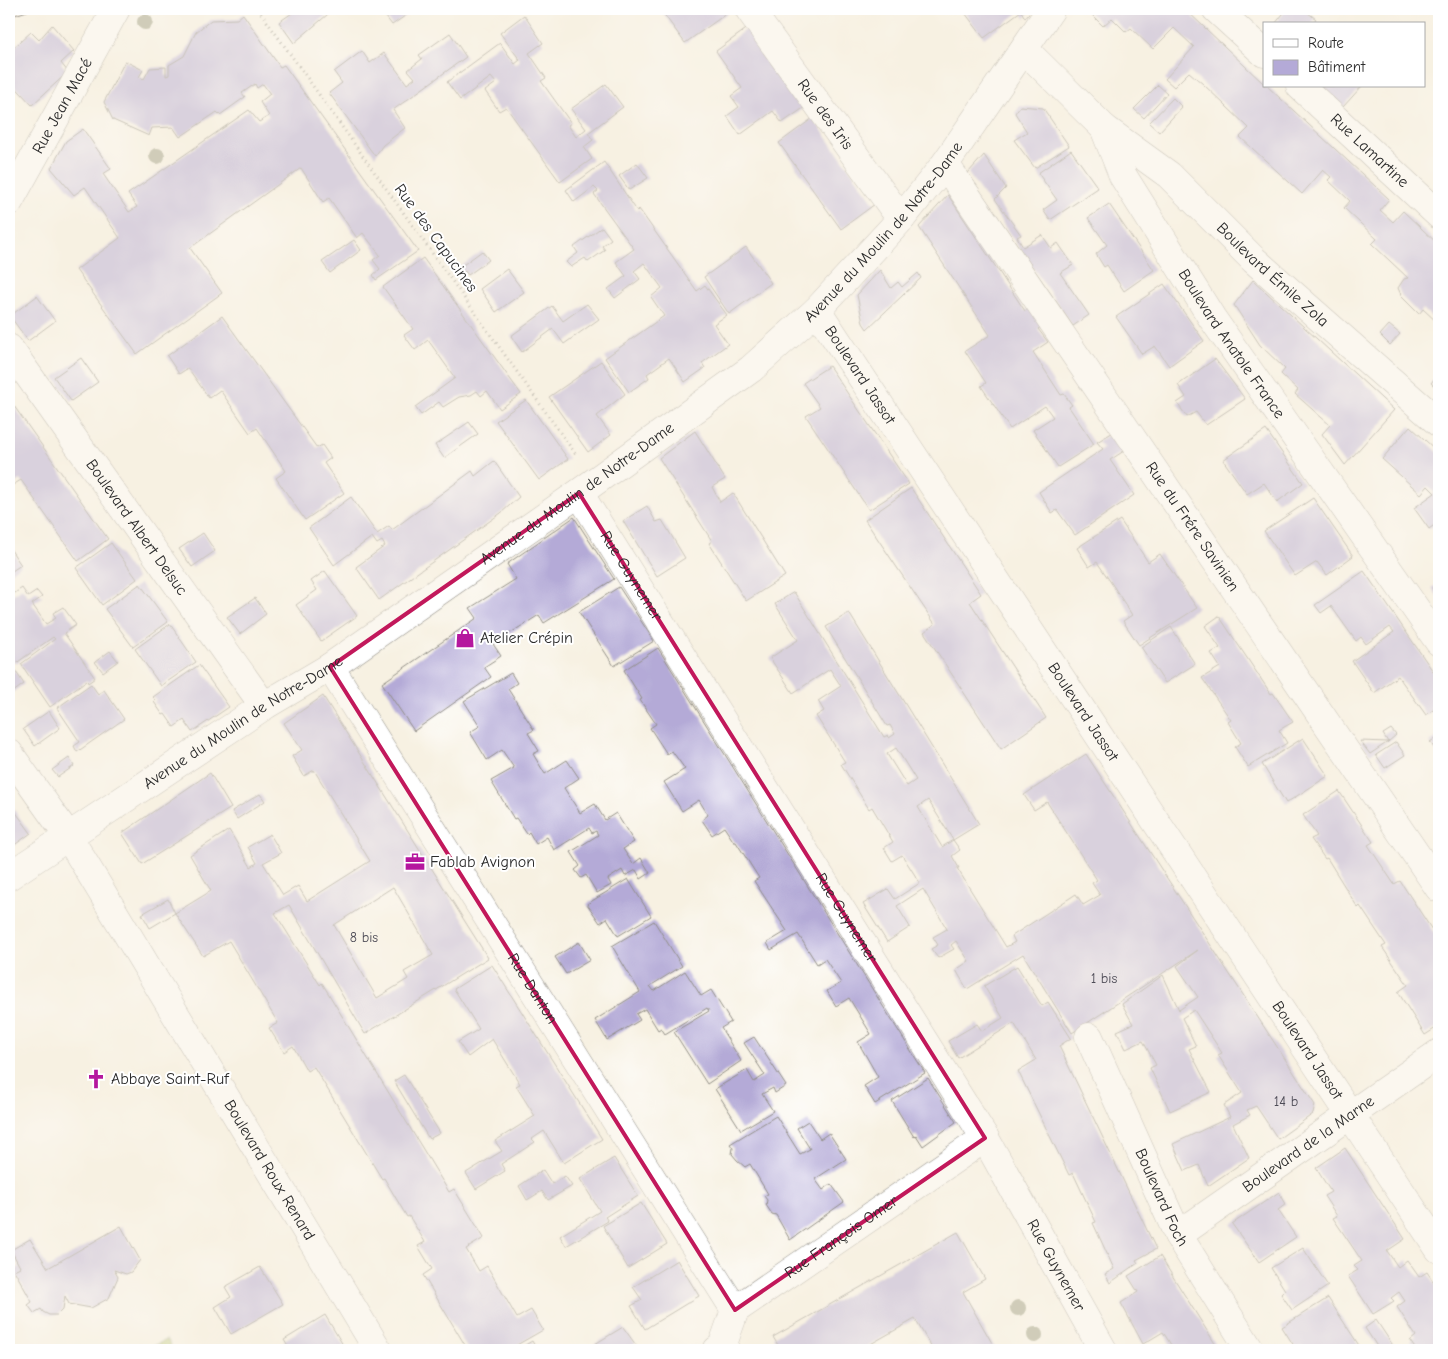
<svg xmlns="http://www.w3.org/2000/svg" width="1448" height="1359" font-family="'Comic Neue',sans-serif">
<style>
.green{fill:#aec064;stroke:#6c7648}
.building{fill:#b4aad7;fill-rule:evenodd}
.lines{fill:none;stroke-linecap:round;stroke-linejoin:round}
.street-casing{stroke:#918e86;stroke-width:29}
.path{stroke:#918e86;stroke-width:3;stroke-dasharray:1 4;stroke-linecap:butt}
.street{stroke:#fff;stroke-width:28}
.tram{stroke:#2b2b2b;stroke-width:1}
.tree{fill:#a0a188}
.marked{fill:none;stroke:#c2185b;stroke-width:4;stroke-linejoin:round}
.labels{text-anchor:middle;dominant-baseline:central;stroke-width:4;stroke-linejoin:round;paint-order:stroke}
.number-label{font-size:14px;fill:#4d4b56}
.street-label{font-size:16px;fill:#2b2b2b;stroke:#fff}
.poi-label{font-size:16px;fill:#2b2b2b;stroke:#fff;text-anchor:start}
</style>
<rect width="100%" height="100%" fill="#fff"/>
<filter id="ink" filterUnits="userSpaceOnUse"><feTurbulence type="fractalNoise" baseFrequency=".02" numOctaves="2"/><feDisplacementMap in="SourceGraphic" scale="10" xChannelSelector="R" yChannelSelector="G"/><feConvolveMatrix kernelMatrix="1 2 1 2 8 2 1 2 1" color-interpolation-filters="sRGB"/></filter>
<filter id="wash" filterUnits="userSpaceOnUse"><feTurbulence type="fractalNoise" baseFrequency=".0096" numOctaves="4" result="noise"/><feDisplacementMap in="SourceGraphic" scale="20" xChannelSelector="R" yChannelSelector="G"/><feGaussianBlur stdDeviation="1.12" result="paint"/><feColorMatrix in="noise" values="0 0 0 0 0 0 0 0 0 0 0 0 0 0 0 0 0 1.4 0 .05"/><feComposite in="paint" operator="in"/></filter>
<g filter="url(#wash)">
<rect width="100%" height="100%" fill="#f7f1e2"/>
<path class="green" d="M167,1339L173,1350H147Z"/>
<g id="blocks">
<path class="building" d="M298,9H334L294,43L279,22Z
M380,9H415L392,25Z
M660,9H733L685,43Z
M962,9H1032L1025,18L1021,11L984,38Z
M1086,9H1185L1264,84V86H1267L1389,199L1380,210L1393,222L1403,211L1439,245V324L1423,309L1419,314L1402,297L1398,288L1404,279L1408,278L1372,244L1377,239L1344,208L1350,201L1328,180L1331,177L1323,170L1302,194L1240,137L1249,128L1203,84L1189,72L1174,87L1165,79L1194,47L1174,28L1153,49L1131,28L1126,32L1112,18L1103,26Z
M1287,9H1303L1316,19L1312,24H1275Z
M243,14L280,67L284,65L418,251L376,280L373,275L380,269L373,260L380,255L363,233L357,238L329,198L323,202L301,168L190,248L222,293L137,354L76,270L120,238L85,187L74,195L51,168L66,141L83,129L111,169L103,174L129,212L137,207L128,194L249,110L259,122L269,116L260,102L270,94L263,84L257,88L255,84L242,93L245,97L220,115L217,112L180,137L173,127L152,128L149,136L113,120L104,102L125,61L143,70L139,77L144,79L150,68L166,67V76L169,75V65L184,56L196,32L211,20L237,19Z
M524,15L543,43L529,53L546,78L541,81L571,123L568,125L576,137L586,129L571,109L606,84L623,107L588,133L593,140L584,147L592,159L560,182L506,107L499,111L485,91L496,83L491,77L460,100L447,82L500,43L515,64L520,60L500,33Z
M52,25L74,51L61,63L68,72L32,105L9,80V52L31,32L39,40Z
M749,27L805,107L782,123L773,111L740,135L727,116L739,107L731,96L742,88L716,51Z
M450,33L466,57L393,110L405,128L383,145L375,156L329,93L342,83L334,72L362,51L370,63L384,53L407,84L415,78L408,70L422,59L419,55Z
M1158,85L1167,93L1144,118L1134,109Z
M1320,86H1362L1343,107Z
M1173,98L1182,107L1159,132L1149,123Z
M1020,106L1043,108L1069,146L1035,168L1014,140L1027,132L1015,113Z
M813,118L875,204L841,229L779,143Z
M1071,150L1098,188L1050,220L1043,210L1057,200L1038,173Z
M984,155L1006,188L995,199L1021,235L1017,237L1023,247L1042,235L1051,248L1058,243L1073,265L1060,273L1089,315L1073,326L968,173Z
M604,162L637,211L639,209L697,291L705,285L727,315L714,324L728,344L702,363L705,368L685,382L669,358L647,374L649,378L629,392L605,358L664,316L651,297L662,288L644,263L634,271L640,279L615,298L608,289L626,276L616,262L634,249L594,194L598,191L594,187L574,202L566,190Z
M637,163L648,178L629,190L619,176Z
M948,195L1025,311L1031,307L1043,325L1038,329L1048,342L1033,352L1061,395L1064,394L1072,405L1069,407L1094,444L1058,467L1033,430L1053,417L1045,406L1010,429L981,386L986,383L965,351L990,335L919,227Z
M1109,204L1154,270L1124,291L1107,265L1104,267L1096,254L1107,245L1088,218Z
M602,227L611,239L602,246L605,250L588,262L585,258L571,267L566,262L578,253L574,247Z
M354,240L361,250L330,273L322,262Z
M746,247L771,283L729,314L704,277Z
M482,251L489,260L468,275L465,271L460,275L456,270Z
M423,258L521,394L500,409L487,391L481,396L477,391L471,395L459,397L443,407L439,402L421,415L415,407L455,378L428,340L415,350L404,335L413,329L383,287Z
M507,269L524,292L496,312L480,289Z
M880,270L891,288L898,282L902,287L918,273L921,278L867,329L863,323L857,295Z
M1253,280L1394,410L1345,465L1322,434L1330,425L1295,394L1298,390L1281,374L1285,369L1260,345L1234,305Z
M1164,284L1204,341L1169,366L1155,346L1142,354L1116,317Z
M37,296L55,321L28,341L10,316Z
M587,304L599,319L564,344L553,329L522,352L511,336L552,306L563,321Z
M222,316L317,448L322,445L331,458L324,463L344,493L305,520L276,478L286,471L257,428L250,433L220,390L209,398L188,368L179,374L167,356Z
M1389,325L1400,334L1390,345L1380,335Z
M81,358L98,382L71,401L54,377Z
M1215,359L1245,399L1206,425L1196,412L1187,417L1177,403L1186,397L1178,385Z
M601,361L625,394L597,416L611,435L588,452L549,397Z
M829,366L909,484L869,510L806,416L820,407L803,383Z
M1439,373V390L1431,383Z
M9,399L108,539L78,561L21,480L11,486L9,483Z
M526,400L568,459L539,480L496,421Z
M469,422L478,434L444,458L435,445Z
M1410,426L1439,453V525L1437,523L1429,529L1414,508L1435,493L1428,486L1421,494L1382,459Z
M1266,430L1303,483L1277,502L1264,483L1247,494L1223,460Z
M695,431L725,479L712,487L720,502L733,493L785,576L746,601L709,543L712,541L659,458Z
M1115,431L1127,449L1110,460L1134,495L1075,535L1057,510L1052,513L1039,492L1103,449L1097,442Z
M494,461L519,497L501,513L379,600L356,567L385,546L382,541L377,544L372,537L334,565L309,528L351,497L377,534L389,526L392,530L472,471L475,476Z
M911,488L981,594L970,602L1046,718L1001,749L924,632L935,624L865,520Z
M1313,498L1353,556L1327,575L1317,562L1295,576L1264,531Z
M647,506L656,522L662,520L685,558L657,576L623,521Z
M574,517L614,579L544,623L539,615L493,644L501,656L484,667L491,677L414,731L382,683L477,618L470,608L516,579L507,564Z
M1120,520L1148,562L1160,554L1197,608L1139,645L1123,621L1132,615L1112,584L1097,562L1089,567L1077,548Z
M203,533L215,551L192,567L179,549Z
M111,543L137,579L102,605L76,568Z
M9,547L21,565L9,573Z
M325,571L357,616L321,641L296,605L317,590L311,581Z
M1364,571L1439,680V706L1426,715L1398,676L1374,693L1352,661L1394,632L1390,627L1366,644L1361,637L1356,641L1331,606L1321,613L1315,605Z
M1439,583V598L1432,588Z
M140,584L168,622L133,647L105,609Z
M619,587L654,641L614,666L579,612Z
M22,588L28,597L37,591L42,597L32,604L46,624L56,618L53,613L63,607L76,625L64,633L95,678L88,683L87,680L50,707L21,664L55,639L53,637L15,664L9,655V590L12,595Z
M794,592L884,737L888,735L889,738L895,734L890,725L887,726L826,627L849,613L979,824L953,840L928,800L918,807L942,847L953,840L960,850L952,856L959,868H957L1006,947L1015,942L1012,936L1076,894L1083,905L1100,895L1092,883L1097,880L1047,802L1034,810L1024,795L1086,754L1315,1105L1313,1114L1278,1139L1256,1106L1247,1110L1250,1115L1233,1124L1249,1158L1208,1186L1199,1165L1185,1171L1173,1144L1230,1117L1224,1105L1242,1093L1218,1055L1222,1053L1194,1010L1182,1018L1196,1046L1189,1049L1211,1092L1170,1111L1150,1068L1156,1065L1143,1041L1126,1049L1117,1031L1133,1024L1122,1004L1163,975L1179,1010L1198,997L1177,966L1198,950L1072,1033L1023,954L967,989L956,970L969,961L956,941L951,945L954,949L938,958L931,949L938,945L933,937L947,929L923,889L897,906L910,927L887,942L863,904L888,889L895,899L920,883L902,855L892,861L884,848L893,842L872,807L869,809L841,764L845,762L816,716L824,711L818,701L841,686L830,669L793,693L770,658L798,640L775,604ZM896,748L916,780L907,786L887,754Z
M255,598L266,614L240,634L227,617Z
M1219,616L1271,694L1273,693L1293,722L1279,730L1287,743L1248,767L1235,747L1241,743L1228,722L1231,720L1202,678L1220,667L1211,653L1220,648L1205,626Z
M170,624L196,662L161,686L135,649Z
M1171,627L1195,664L1165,683L1141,647Z
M658,648L925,1073L875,1104L864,1086L878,1077L858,1042L871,1034L849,998L836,1006L827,991L841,983L825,959L817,964L798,934L771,950L767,943L787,931L754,881L759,878L736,842H734L724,827L712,835L702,820L708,815L699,800L682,811L664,782L685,769L672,751L667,754L650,728L656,724L640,700L642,699L624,670Z
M110,651L118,661L103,672L95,662Z
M199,665L229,707L192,732L184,720L174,727L165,714L163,715L154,702L156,700L153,697Z
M14,669L24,684L9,695V673Z
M511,673L517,683L508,689L534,730L528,733L539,751L533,754L545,774L567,760L579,778L564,788L580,813L595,804L605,820L616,813L634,842L623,849L633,864L641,858L650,873L641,879L636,870L625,876L622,870L608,879L611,885L597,893L586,875L581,878L575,870L580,866L571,852L598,835L596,831L592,833L589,828L554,850L547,837L536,844L529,832L527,834L516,818L514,819L491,781L514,768L502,750L487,760L470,732L480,726L464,701Z
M91,684L98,694L104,690L124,719L77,752L74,746L80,742L57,708Z
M323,696L488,958L365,1034L289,905L275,913L320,985L322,983L449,1192L454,1189L484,1238L466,1249L479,1271L487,1266L517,1318L531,1310L543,1330L508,1350H468L423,1275L432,1269L418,1246L425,1242L409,1216L407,1217L384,1178L382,1179L314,1067L307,1071L293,1046L284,1052L269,1028L278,1023L229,941L203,956L175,913L211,891L190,855L229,830L251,867L257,863L248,847L270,834L281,853L263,863L283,895L298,886L307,901L370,861L314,770L304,776L292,756L302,750L284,723ZM393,887L433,955L404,972L408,979L377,998L334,925Z
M49,711L60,728L35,746L23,729Z
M1391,729L1396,735L1388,742L1383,734Z
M1439,736V755L1430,742Z
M1303,738L1328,776L1286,803L1262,764Z
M1360,741L1388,742L1370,754Z
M1396,742L1405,755L1385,768L1376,755Z
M69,758L74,766L58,777L52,770Z
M210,773L231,808L142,864L122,833Z
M1339,791L1373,842L1368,845L1394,884L1400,881L1436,936L1439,933V1026L1425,1035L1398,992L1408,985L1382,947L1386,945L1360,906L1358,908L1327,858L1325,859L1311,839L1317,836L1303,815Z
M260,794L265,801L237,819L232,811Z
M9,803L31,833L9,849Z
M628,879L651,916L618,936L607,918L600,923L587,904Z
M168,899L175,913L150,928L142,914Z
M654,921L682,966L650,986L654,991L685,971L701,996L711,990L731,1022L721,1028L741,1061L707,1084L674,1032L709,1011L707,1008L665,1034L661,1028L658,1030L645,1009L636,1014L640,1020L607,1040L595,1020L640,992L612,946Z
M579,942L590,960L566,974L555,957Z
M492,965L602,1139L564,1163L544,1131L532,1139L535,1142L501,1164L505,1171L476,1189L466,1173L502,1151L495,1141L535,1116L516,1086L520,1084L492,1039L468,1057L458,1042L479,1029L454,989Z
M1017,966L1042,1006L1048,1002L1071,1038L1059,1046L1156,1249L1136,1260L1138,1263L1110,1283L1105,1274L1114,1269L1093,1223L1096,1222L1073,1173L1069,1175L1018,1071L1036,1060L1014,1023L958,1058L948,1041L977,1024L982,1031L1003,1018L984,986Z
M754,1037L786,1086L775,1093L773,1088L762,1094L773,1111L741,1130L715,1089L747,1070L754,1082L765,1075L744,1043Z
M404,1075L440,1133L429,1139L394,1081Z
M928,1078L956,1122L923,1146L916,1135L914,1137L892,1101Z
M776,1116L800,1154L810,1149L797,1128L808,1121L820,1139L829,1133L846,1159L815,1179L823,1190L831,1184L844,1202L790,1240L776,1215L772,1214L766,1205L767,1200L764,1196L768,1194L750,1164L745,1167L737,1160L732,1154L733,1148L730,1144Z
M1345,1148L1405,1239L1387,1251L1398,1267L1407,1260L1419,1277L1427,1272L1439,1290V1350H1416L1410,1341L1416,1336L1397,1307L1405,1301L1399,1292L1391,1298L1394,1301L1373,1314L1348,1276L1358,1270L1354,1266L1362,1261L1333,1218L1337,1216L1324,1196L1331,1192L1316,1168Z
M614,1158L638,1196L605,1217L608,1221L566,1246L560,1236L600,1211L580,1179Z
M543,1170L552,1184L565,1176L572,1186L548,1200L542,1191L527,1200L519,1186Z
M1279,1192L1286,1204L1278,1210L1296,1237L1259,1262L1232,1224Z
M641,1203L667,1244L628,1268L603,1226Z
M121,1226L140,1260L131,1272L126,1274L114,1270L118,1277L109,1298L91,1308L69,1304L65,1296L63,1309L57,1315H49L43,1312L41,1309L34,1313L28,1305L32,1302L14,1270L20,1267L11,1250L30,1239L48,1268Z
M958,1232L985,1279L963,1292L996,1350H933L915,1319L860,1350H781L773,1337Z
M1303,1248L1328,1286L1292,1310L1281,1294L1285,1290L1271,1268Z
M1160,1256L1209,1334L1219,1350H1169L1173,1348L1163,1332L1143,1344L1121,1303L1138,1292L1128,1276Z
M677,1260L699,1296L645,1329L631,1306L642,1300L633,1287Z
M260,1267L283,1304L231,1334L215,1307L231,1297L225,1287Z
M1328,1298L1362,1350H1303L1301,1346L1296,1349L1282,1327Z
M325,1315L346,1350H290L284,1340Z
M1376,1320L1396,1350H1380L1378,1348L1365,1328Z
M623,1327L638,1348L635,1350H585Z
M532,1341L537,1350H517Z"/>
</g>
</g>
<g filter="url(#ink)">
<use href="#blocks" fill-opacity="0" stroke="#918e86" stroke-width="1"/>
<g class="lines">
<defs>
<g id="street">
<path id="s1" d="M749,9L901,219"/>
<path d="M1216,9L1264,53"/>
<path id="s2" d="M1024,49L1104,128L1123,176L1212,318L1439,642"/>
<path id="s3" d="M1300,86L1439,215"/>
<path id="s4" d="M1104,128L1169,175L1254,260L1439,423"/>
<path id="s5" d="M945,164L1439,888"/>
<path id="s6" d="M9,202L116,9"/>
<path id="s7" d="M817,310L1439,1249"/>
<path id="s8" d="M9,348L264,706"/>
<path id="s9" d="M579,493L985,1138L1103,1350"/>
<path id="s10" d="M330,667L735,1310"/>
<path id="s11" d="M9,753L68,836L378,1350"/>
<path id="s12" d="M9,876L264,706L330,667L579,493L751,369L817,310L901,219L945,164L1051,9"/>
<path id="s13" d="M1089,1037L1178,1235L1250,1350"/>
<path id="s14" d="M1178,1235L1439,1053"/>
<path id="s15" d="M717,1350L722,1347L735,1310L985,1138"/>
</g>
</defs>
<use href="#street" class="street-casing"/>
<path class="path" d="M258,9L577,456"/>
<use href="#street" class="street"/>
<path class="tram" d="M9,17L33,9"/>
</g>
<g class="tree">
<circle cx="145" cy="22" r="8"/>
<circle cx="157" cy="156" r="8"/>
<circle cx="1018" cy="1308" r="8"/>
<circle cx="1035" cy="1335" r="8"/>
</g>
</g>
<path d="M0 0H1448V1359H0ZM579,493L985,1138L735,1310L330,667Z" fill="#f7f1e2" fill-opacity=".55" fill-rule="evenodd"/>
<path class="marked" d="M579,493L985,1138L735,1310L330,667Z"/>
<defs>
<symbol id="shop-bare" viewBox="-9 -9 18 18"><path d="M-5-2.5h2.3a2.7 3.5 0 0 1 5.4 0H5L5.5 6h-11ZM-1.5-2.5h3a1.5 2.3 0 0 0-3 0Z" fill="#b5179e" stroke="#fff" stroke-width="2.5" paint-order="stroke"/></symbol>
<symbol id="office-bare" viewBox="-9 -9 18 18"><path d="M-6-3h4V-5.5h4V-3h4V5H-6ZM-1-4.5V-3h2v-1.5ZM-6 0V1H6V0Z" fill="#b5179e" stroke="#fff" stroke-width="2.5" paint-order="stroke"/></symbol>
<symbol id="church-bare" viewBox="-9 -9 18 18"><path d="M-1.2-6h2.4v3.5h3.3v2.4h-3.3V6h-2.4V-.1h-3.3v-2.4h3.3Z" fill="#b5179e" stroke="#fff" stroke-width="2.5" paint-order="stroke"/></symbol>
</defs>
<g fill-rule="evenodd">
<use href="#shop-bare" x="451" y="624" width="28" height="28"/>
<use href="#office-bare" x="401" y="848" width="28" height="28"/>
<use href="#church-bare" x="82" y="1065" width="28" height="28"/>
</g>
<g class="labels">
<g class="number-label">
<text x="364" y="937">8 bis</text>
<text x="1104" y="978">1 bis</text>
<text x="1286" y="1101">14 b</text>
</g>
<g class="street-label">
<text stroke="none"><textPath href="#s6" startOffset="110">Rue Jean Macé</textPath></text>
<text stroke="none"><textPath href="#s1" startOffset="130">Rue des Iris</textPath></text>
<text stroke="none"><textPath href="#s3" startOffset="95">Rue Lamartine</textPath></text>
<text stroke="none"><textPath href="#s12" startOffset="1090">Avenue du Moulin de Notre-Dame</textPath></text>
<text transform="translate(436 238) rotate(54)">Rue des Capucines</text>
<text stroke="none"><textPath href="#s4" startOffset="224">Boulevard Émile Zola</textPath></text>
<text stroke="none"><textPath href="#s2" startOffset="364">Boulevard Anatole France</textPath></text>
<text stroke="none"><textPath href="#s7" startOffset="78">Boulevard Jassot</textPath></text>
<text stroke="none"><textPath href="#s12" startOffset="685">Avenue du Moulin de Notre-Dame</textPath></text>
<text stroke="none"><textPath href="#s5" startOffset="439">Rue du Frére Savinien</textPath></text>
<text stroke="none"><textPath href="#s8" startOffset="220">Boulevard Albert Delsuc</textPath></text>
<text stroke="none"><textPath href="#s9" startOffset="98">Rue Guynemer</textPath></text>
<text stroke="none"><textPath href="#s7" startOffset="482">Boulevard Jassot</textPath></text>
<text stroke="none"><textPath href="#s12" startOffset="280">Avenue du Moulin de Notre-Dame</textPath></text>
<text stroke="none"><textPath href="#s9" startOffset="502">Rue Guynemer</textPath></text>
<text stroke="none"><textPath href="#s10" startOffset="380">Rue Danton</textPath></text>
<text stroke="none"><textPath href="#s7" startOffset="888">Boulevard Jassot</textPath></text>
<text stroke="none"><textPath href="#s14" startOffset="159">Boulevard de la Marne</textPath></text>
<text stroke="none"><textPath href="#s11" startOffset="492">Boulevard Roux Renard</textPath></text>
<text stroke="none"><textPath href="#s13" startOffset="176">Boulevard Foch</textPath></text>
<text stroke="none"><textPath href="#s15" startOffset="174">Rue François Omer</textPath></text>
<text stroke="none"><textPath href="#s9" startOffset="908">Rue Guynemer</textPath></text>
</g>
<g class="poi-label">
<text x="480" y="638">Atelier Crépin</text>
<text x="430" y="862">Fablab Avignon</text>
<text x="111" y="1079">Abbaye Saint-Ruf</text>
</g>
</g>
<rect width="1448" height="1359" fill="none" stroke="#fff" stroke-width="30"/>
<rect x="1263" y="22" width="162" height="65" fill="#ffffff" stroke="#aaaaaa"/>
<rect x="1273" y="39" width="25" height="8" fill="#ffffff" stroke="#aaaaaa"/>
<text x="1308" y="48" font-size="15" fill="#2b2b2b">Route</text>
<rect x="1273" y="60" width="25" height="15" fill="#b4aad7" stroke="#aaaaaa"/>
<text x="1308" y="72" font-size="15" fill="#2b2b2b">Bâtiment</text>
</svg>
